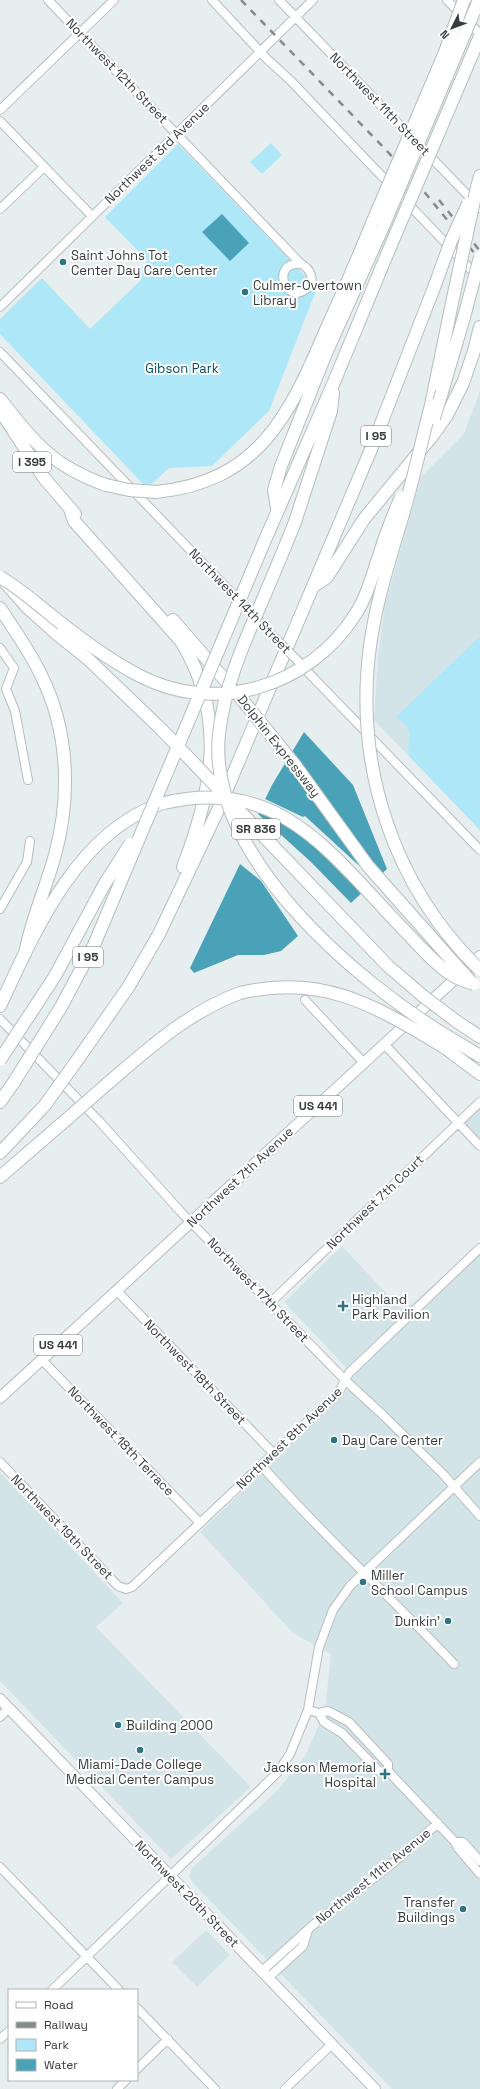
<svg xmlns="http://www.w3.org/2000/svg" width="480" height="2089" font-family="'Space Grotesk',sans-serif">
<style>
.built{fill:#d3e4e8}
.green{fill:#aee7f7}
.water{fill:#4aa2b8}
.pier{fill:#e6eef0}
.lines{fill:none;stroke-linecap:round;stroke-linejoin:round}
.minor-casing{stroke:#b6bdbf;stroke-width:10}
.major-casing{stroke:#b6bdbf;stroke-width:12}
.highway-casing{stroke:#b6bdbf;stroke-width:14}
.minor{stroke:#fff;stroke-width:8}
.major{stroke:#fff;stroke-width:10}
.highway{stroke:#fff;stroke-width:12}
.rail{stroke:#858b8c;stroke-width:2.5;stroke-dasharray:7 7;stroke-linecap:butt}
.minor-bridge-casing{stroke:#b6bdbf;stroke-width:10;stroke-linecap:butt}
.highway-bridge-casing{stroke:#b6bdbf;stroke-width:14;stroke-linecap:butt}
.minor-bridge{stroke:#fff;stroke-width:8}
.highway-bridge{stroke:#fff;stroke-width:12}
.poi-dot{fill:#307384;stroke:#fff;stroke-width:1.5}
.labels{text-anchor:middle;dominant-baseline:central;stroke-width:4;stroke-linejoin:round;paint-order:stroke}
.shield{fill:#fff;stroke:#747677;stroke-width:1}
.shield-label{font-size:12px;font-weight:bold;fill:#393c3d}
.street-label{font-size:13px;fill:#393c3d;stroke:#fff}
.poi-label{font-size:13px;fill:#393c3d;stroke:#fff;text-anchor:start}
.park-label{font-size:13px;fill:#015262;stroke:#fff}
</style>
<rect width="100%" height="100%" fill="#e6eef0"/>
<path class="built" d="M480,391V830L374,720L378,656L385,605L421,477L464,434Z
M480,1100V1146L458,1123Z
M480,1245V2089H392L192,1882L189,1876L192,1868L277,1791L305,1756L318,1727L326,1702L331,1654L293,1633L200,1532L348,1390L345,1366L284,1302L342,1246L403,1311Z
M0,1472L123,1603L96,1627L251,1787L171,1859L0,1681Z
M206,1930L230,1955L197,1987L172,1962Z"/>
<path class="green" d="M271,143L282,155L262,174L250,162Z
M178,144L317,288L269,411L212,466L169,468L147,488L0,334V319L42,278L90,329L141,280L134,273L148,261L105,217Z
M480,636V830L409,756C405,736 419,734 396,717Z"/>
<path class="water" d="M222,214L249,243L230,261L202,232Z
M304,732L353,785L387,869L351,903L311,862L258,814L272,785Z
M240,864L261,881L298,936L281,951L264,955H238L194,973L190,968Z"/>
<path class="pier" d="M284,761L384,875L363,895L307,839L274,819L257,812L263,798L303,817L305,816L366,872Z"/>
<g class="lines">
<defs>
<path id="minor" d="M48,0L301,264C311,269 316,281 306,289C285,306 270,261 301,264
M212,0L267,59L291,81L478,277
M279,0L480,208
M447,0L480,34
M0,110L114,0
M0,121L92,216
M0,209L44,167
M0,307L313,0
M0,352L268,631
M0,648L14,668L6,689L15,711L28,780
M300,664L480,850
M0,909L27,862L30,841
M305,1000L364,1063
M0,1019L100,1122L180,1211L346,1381L384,1416L443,1474L480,1516
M384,1044L480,1146
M117,1291L274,1454
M271,1302L480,1102
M42,1360L200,1523
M0,1462L118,1586L126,1589L132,1587L339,1392L349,1373L480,1248
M261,1465C322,1535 391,1597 454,1664
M308,1710L319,1713L328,1711L349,1722L388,1764V1771L455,1842L458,1848L480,1874
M319,1713L324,1722L342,1733L380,1772L388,1771
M0,1717L9,1708
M455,1842H463L480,1861
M0,1867L119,1990
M262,1971L313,1925L393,1863L438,1823
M268,1978L303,1946L308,1930
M52,1990L277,1773L290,1754L308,1710L319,1647L333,1610L350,1586L480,1462
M137,2008L215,2089
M0,2039L9,2031
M137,2069L168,2039
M117,2089L126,2080
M285,2089L332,2044"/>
<path id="major" d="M0,1398L480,956
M0,1699L375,2089"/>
<path id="highway" d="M477,187L480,176
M442,392L464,317
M0,399C34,442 52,466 106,485
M431,405L452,303
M0,410L44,478L75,514
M156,492C258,482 289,416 325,332C342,295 358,258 373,221
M277,508L274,490L281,466L326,353L382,229
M70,509L74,521L181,641C227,716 213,789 183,867
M295,522L331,411L333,393
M265,540L334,382L388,252
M3,580L28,608L58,635
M314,586L327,577L364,519L433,435L447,415L463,383L474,351L480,327
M0,608C14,630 30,651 41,675C69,731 71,796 55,855C46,888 31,920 25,954
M173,620L244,702
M0,1006C34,933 76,834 158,805
M456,1021L480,1037
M450,1038L480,1056
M444,1047L480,1074
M78,1059L129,986L159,934L218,810L372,447L435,285
M107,1084C148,1049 188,1012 240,993
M0,1102L14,1082
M0,1153L45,1105
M0,1177L59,1126"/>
</defs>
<use href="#minor" class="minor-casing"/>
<use href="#major" class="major-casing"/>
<use href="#highway" class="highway-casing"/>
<use href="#minor" class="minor"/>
<use href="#major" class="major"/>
<use href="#highway" class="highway"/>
<path class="rail" d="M241,0L387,151L426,194L480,260
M439,200L480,251"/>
<defs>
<path id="minor-bridge" d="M268,631L300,663"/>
<path id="highway-bridge" d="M373,221L445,52L464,0
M382,229L479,0
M388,252L480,36
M435,285L451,241L468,204
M452,303L477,187
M464,317L480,257
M431,405C422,440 414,476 404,511C391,555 376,601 370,646C354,766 393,886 480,970
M434,418L442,392
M106,485L129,490L156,492
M295,522C284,550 272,578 260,606C242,647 224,689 219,734C206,855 357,982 450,1038
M0,577C17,587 31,599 46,611C74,634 106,658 138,675C215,716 309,687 355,615C368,595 373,572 381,550C386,532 394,514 401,497
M58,635L87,658L162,730L388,966L423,996L456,1021
M244,702L295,765L368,866L470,981
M164,803C282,775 333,857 405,931C417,943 439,969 454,976C460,980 467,982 474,984
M240,993C323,973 375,1006 444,1047
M0,1060L55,976L104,885L130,844
M14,1082L61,1007L94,945L265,540
M45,1105L78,1059
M59,1126L107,1084"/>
</defs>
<use href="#minor-bridge" class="minor-bridge-casing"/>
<use href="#highway-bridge" class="highway-bridge-casing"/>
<use href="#minor-bridge" class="minor-bridge"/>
<use href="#highway-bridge" class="highway-bridge"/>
</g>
<g class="poi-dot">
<circle cx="63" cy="262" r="4"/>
<circle cx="245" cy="292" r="4"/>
<path d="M341 1300h4v4h4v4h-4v4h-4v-4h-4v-4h4z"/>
<circle cx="334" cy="1440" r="4"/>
<circle cx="363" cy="1582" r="4"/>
<circle cx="448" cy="1621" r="4"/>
<circle cx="118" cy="1725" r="4"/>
<circle cx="140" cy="1750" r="4"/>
<path d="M383 1768h4v4h4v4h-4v4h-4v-4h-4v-4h4z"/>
<circle cx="463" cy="1909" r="4"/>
</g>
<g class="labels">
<g class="shield">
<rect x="361" y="426" width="30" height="20" rx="3"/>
<rect x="13" y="452" width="38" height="20" rx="3"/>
<rect x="232" y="819" width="48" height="20" rx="3"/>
<rect x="73" y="947" width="30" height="20" rx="3"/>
<rect x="294" y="1096" width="48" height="20" rx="3"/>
<rect x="34" y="1335" width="48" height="20" rx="3"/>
</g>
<g class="shield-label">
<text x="376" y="436">I 95</text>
<text x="32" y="462">I 395</text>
<text x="256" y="829">SR 836</text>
<text x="88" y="957">I 95</text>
<text x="318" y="1106">US 441</text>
<text x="58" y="1345">US 441</text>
</g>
<g class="street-label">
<text transform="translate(117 71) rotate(46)">Northwest 12th Street</text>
<text transform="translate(380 104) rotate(46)">Northwest 11th Street</text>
<text transform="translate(157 153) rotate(-44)">Northwest 3rd Avenue</text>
<text transform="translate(240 601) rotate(46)">Northwest 14th Street</text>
<text transform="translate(279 746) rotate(52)">Dolphin Expressway</text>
<text transform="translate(240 1177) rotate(-43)">Northwest 7th Avenue</text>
<text transform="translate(375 1202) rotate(-44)">Northwest 7th Court</text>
<text transform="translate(258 1290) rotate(46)">Northwest 17th Street</text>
<text transform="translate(195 1372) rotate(46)">Northwest 18th Street</text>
<text transform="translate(289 1438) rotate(-44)">Northwest 8th Avenue</text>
<text transform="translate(121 1441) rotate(46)">Northwest 18th Terrace</text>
<text transform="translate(62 1527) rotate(46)">Northwest 19th Street</text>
<text transform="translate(373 1876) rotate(-39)">Northwest 11th Avenue</text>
<text transform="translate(187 1894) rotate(46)">Northwest 20th Street</text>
</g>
<g class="poi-label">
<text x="71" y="255">Saint Johns Tot<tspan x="71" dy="15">Center Day Care Center</tspan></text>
<text x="253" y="285">Culmer-Overtown<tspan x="253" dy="15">Library</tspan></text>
<text x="352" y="1299">Highland<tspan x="352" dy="15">Park Pavilion</tspan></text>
<text x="342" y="1440">Day Care Center</text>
<text x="371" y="1575">Miller<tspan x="371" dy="15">School Campus</tspan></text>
<text x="440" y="1621" text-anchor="end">Dunkin'</text>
<text x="126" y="1725">Building 2000</text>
<text x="140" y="1764" text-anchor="middle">Miami-Dade College<tspan x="140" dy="15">Medical Center Campus</tspan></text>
<text x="376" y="1767" text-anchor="end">Jackson Memorial<tspan x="376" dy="15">Hospital</tspan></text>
<text x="455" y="1902" text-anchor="end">Transfer<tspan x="455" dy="15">Buildings</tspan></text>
</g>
<g class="park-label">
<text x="182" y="368">Gibson Park</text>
</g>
</g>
<rect x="8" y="1989" width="130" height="92" fill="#ffffff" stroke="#b0b1b1"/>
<rect x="16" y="2002" width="20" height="6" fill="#ffffff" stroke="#b0b1b1"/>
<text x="44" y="2009" font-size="12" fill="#393c3d">Road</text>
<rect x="16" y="2022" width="20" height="6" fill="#858b8c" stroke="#b0b1b1"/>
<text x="44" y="2029" font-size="12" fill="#393c3d">Railway</text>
<rect x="16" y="2039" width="20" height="12" fill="#aee7f7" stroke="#b0b1b1"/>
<text x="44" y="2049" font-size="12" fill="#393c3d">Park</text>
<rect x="16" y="2059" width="20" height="12" fill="#4aa2b8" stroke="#b0b1b1"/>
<text x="44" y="2069" font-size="12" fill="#393c3d">Water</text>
<g transform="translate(452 28) rotate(228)" stroke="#ffffff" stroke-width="3" paint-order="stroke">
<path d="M0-3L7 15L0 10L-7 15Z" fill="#393c3d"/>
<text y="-6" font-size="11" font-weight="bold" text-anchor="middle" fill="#393c3d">N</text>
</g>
</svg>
